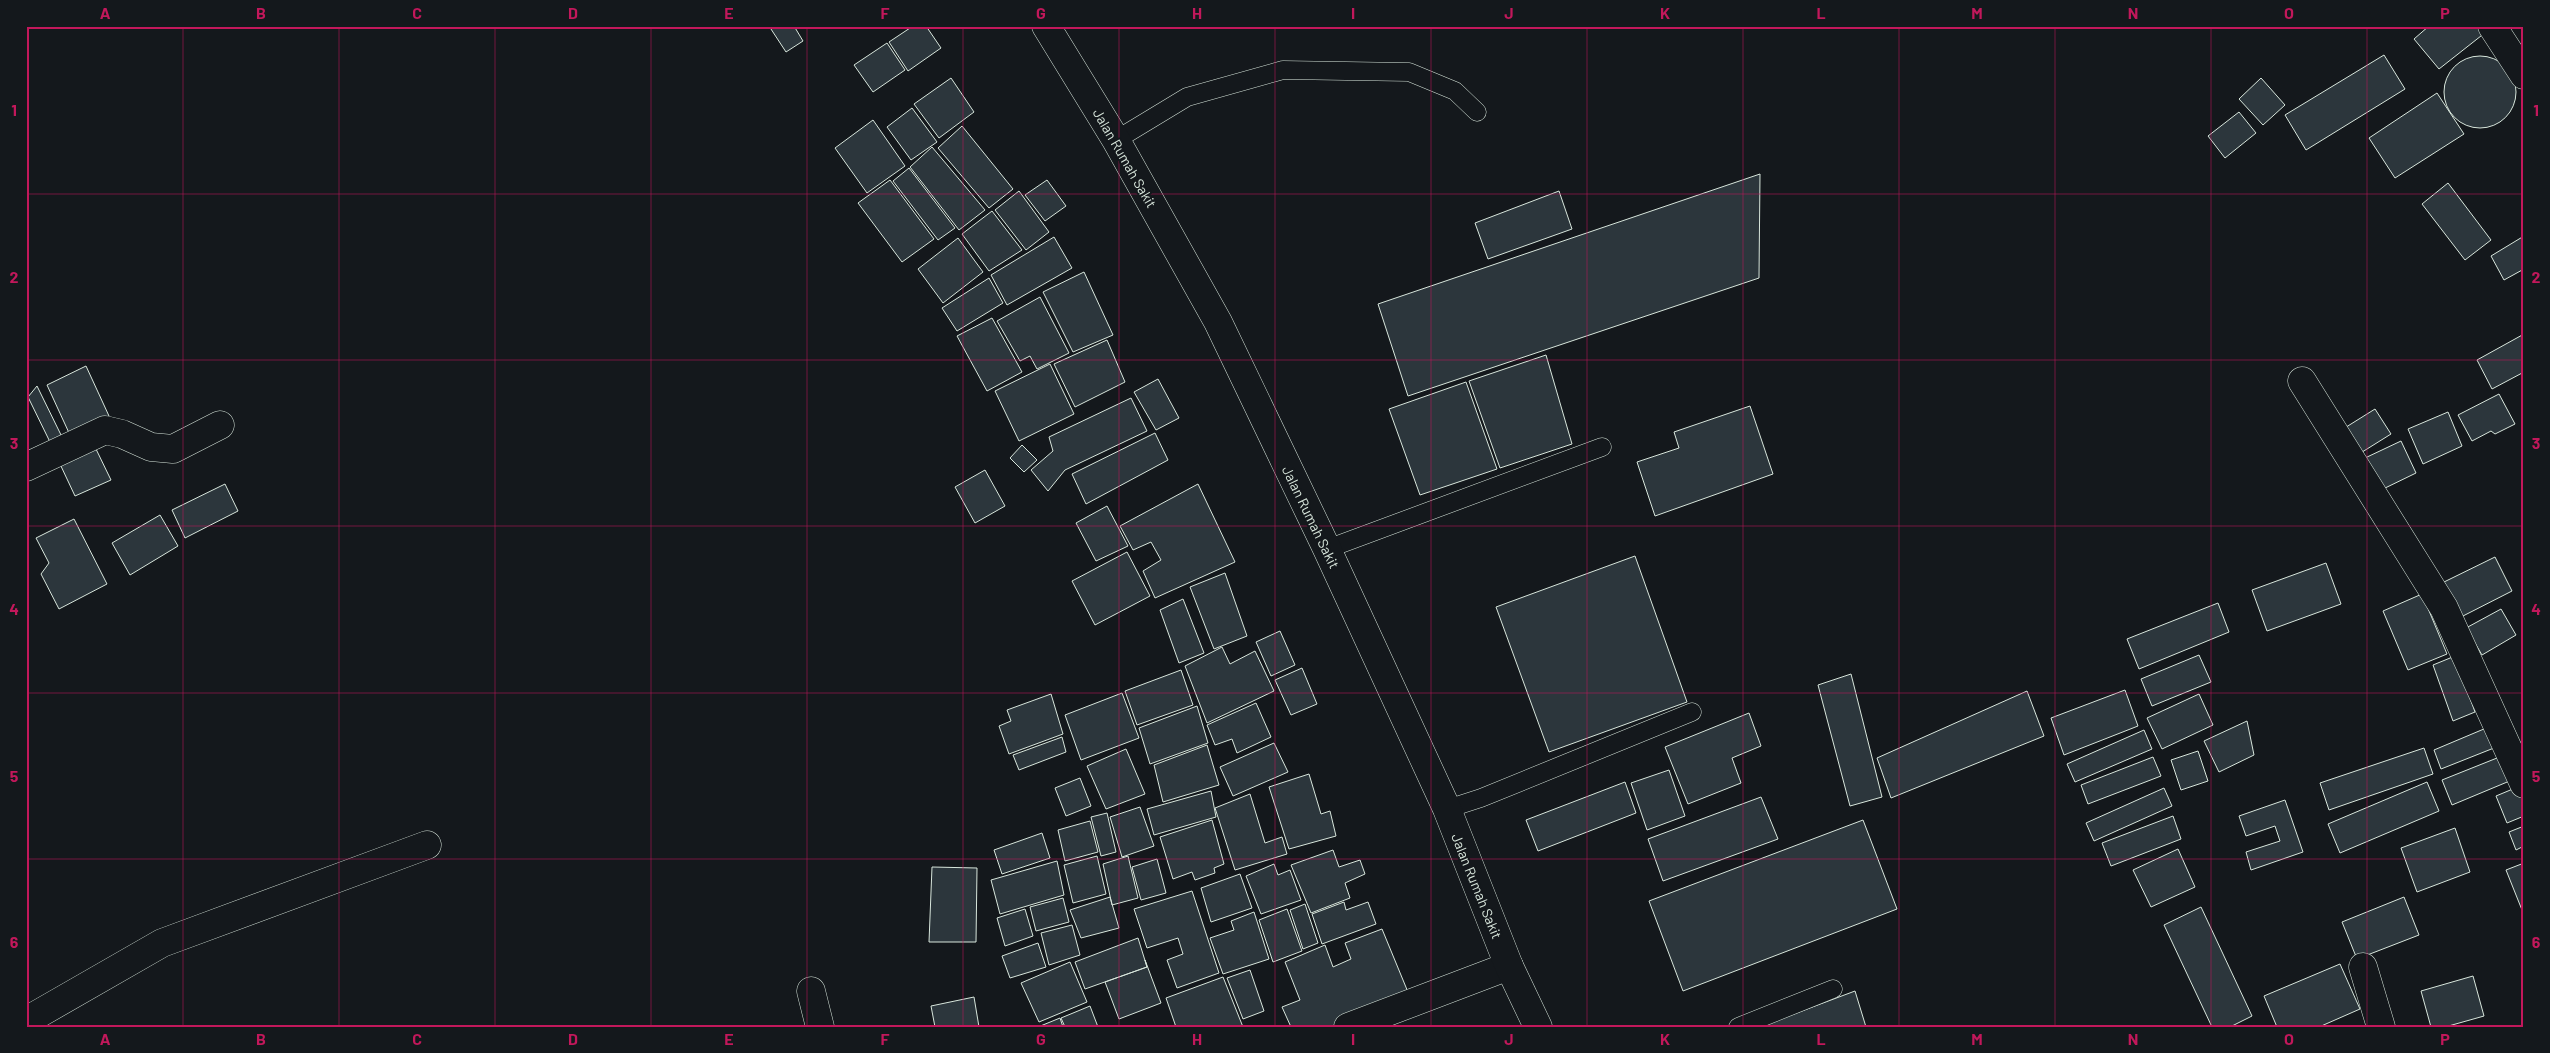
<svg xmlns="http://www.w3.org/2000/svg" width="2550" height="1053" font-family="Barlow,sans-serif">
<style>
.building{fill:#2c363c;stroke:#d8e6dc}
.lines{fill:none;stroke-linecap:round;stroke-linejoin:round}
.lane-casing{stroke:#d8e6dc;stroke-width:19}
.street-casing{stroke:#d8e6dc;stroke-width:29}
.primary-casing{stroke:#d8e6dc;stroke-width:29}
.lane{stroke:#14181c;stroke-width:18}
.street{stroke:#14181c;stroke-width:28}
.primary{stroke:#14181c;stroke-width:28}
.grid{fill:none;stroke:#c2185b;stroke-width:1;stroke-opacity:0.55}
.labels{text-anchor:middle;dominant-baseline:central;stroke-width:4;stroke-linejoin:round;paint-order:stroke}
.street-label{font-size:14px;fill:#d8e6dc;stroke:#14181c}
.neatline{fill:none;stroke:#c2185b;stroke-width:2}
.grid-label{font-size:16px;text-anchor:middle;font-weight:bold;fill:#c2185b}
</style>
<rect width="100%" height="100%" fill="#14181c"/>
<path class="building" d="M769,26H794L803,41L786,52Z
M913,26H926L941,48L908,71L889,42Z
M2429,26H2481L2486,32L2439,69L2414,39Z
M887,43L905,70L873,92L854,65Z
M2384,55L2405,89L2306,150L2285,115Z
M2444 92a36 36 0 1 1 72 0a36 36 0 1 1-72 0Z
M951,78L974,112L939,138L914,104Z
M2261,78L2285,105L2263,125L2239,99Z
M2437,93L2464,134L2395,178L2369,138Z
M912,108L937,142L911,160L887,127Z
M2239,112L2256,133L2225,158L2208,136Z
M873,120L905,166L867,193L835,148Z
M962,126L1013,189L989,208L938,148Z
M932,147L985,210L959,230L910,167Z
M909,168L955,228L938,240L893,181Z
M1760,174L1759,278L1408,396L1378,304Z
M890,180L934,239L902,262L858,203Z
M1047,180L1066,206L1045,221L1025,195Z
M2448,183L2491,240L2465,260L2422,204Z
M1019,191L1049,232L1026,250L995,210Z
M1559,191L1572,229L1488,259L1475,223Z
M992,211L1022,250L989,271L962,234Z
M2524,236V269L2504,280L2491,256Z
M1054,237L1072,268L1007,305L991,275Z
M958,238L983,272L943,303L918,269Z
M1084,272L1113,335L1073,352L1043,292Z
M989,278L1003,303L957,331L942,308Z
M1040,297L1069,353L1037,369L1030,356L1020,361L997,321Z
M992,318L1022,372L987,391L957,336Z
M2524,334V372L2492,389L2477,360Z
M1107,340L1125,382L1075,407L1054,364Z
M1546,355L1572,444L1500,468L1469,381Z
M1050,364L1074,414L1019,441L995,391Z
M86,366L109,416L70,435L47,385Z
M1158,379L1179,418L1156,430L1134,392Z
M1466,382L1497,469L1420,495L1389,409Z
M37,386L63,439L51,444L28,397Z
M2499,394L2515,424L2495,434L2491,431L2472,441L2458,415Z
M1131,398L1147,431L1065,470L1048,491L1031,470L1053,451L1049,437Z
M1750,406L1773,474L1655,516L1637,462L1679,448L1674,432Z
M2375,409L2391,434L2359,454L2343,429Z
M2448,412L2462,446L2423,464L2408,429Z
M1155,433L1168,460L1086,504L1072,474Z
M2401,441L2416,473L2381,490L2365,458Z
M1022,445L1037,460L1024,472L1010,458Z
M95,447L111,480L75,496L60,464Z
M985,470L1005,506L975,523L955,487Z
M225,484L238,511L185,538L172,510Z
M1198,484L1235,562L1155,598L1143,571L1161,560L1151,542L1133,550L1120,526Z
M1107,506L1128,546L1096,561L1076,523Z
M160,515L178,546L130,575L112,543Z
M74,519L107,584L59,609L41,574L49,563L36,538Z
M1127,552L1150,596L1095,625L1072,581Z
M1635,556L1687,702L1549,752L1496,607Z
M2495,557L2512,591L2461,617L2444,582Z
M2326,563L2341,604L2267,631L2252,590Z
M1225,573L1247,636L1214,649L1190,587Z
M2422,594L2447,654L2408,670L2383,611Z
M1183,599L1204,653L1179,663L1160,610Z
M2218,603L2229,632L2139,669L2127,639Z
M2501,609L2516,635L2482,655L2466,628Z
M1280,631L1295,665L1271,676L1256,642Z
M1222,647L1230,664L1255,651L1274,691L1207,723L1185,666Z
M2199,655L2211,682L2152,706L2141,679Z
M2455,656L2475,712L2453,721L2433,665Z
M1302,668L1317,704L1291,715L1275,680Z
M1181,670L1193,705L1137,725L1125,691Z
M1851,674L1882,797L1850,806L1818,685Z
M2125,690L2138,726L2064,755L2051,718Z
M2027,691L2044,736L1891,798L1877,758Z
M1122,693L1139,738L1081,760L1065,715Z
M1051,694L1063,734L1009,754L999,726L1011,721L1007,710Z
M2199,694L2213,725L2162,749L2147,718Z
M1256,703L1271,737L1237,753L1232,739L1215,745L1207,725Z
M1197,706L1208,743L1150,764L1139,728Z
M1749,713L1761,746L1732,758L1741,783L1688,804L1665,747Z
M2247,721L2254,755L2219,772L2204,741Z
M2491,726L2499,746L2441,769L2434,750Z
M2144,730L2152,749L2075,782L2067,764Z
M1062,737L1066,752L1019,770L1013,755Z
M1274,743L1288,772L1233,796L1220,767Z
M1207,745L1219,785L1163,802L1154,765Z
M2424,748L2433,774L2329,810L2320,783Z
M1126,749L1145,794L1106,809L1087,766Z
M2198,751L2208,781L2181,790L2171,760Z
M2502,756L2512,780L2452,805L2442,780Z
M2153,757L2161,776L2088,804L2081,785Z
M1669,770L1685,816L1647,830L1631,783Z
M1309,774L1321,814L1330,811L1336,836L1289,849L1269,787Z
M1080,778L1091,806L1066,816L1055,788Z
M1625,782L1636,813L1538,851L1526,820Z
M2427,782L2439,811L2340,853L2328,824Z
M2520,786L2524,797V816L2507,823L2496,796Z
M2164,788L2172,806L2094,841L2086,823Z
M1211,791L1216,817L1154,835L1147,809Z
M1250,794L1265,843L1282,837L1287,854L1235,870L1215,808Z
M1761,797L1778,839L1663,881L1648,839Z
M2285,800L2303,852L2251,870L2246,852L2280,841L2275,826L2246,836L2239,816Z
M1140,807L1154,846L1122,857L1110,817Z
M1107,813L1116,852L1101,856L1091,817Z
M2173,816L2181,839L2111,866L2102,843Z
M1212,820L1224,864L1214,868L1215,873L1195,880L1192,872L1173,879L1160,837Z
M1863,820L1897,909L1683,991L1649,901Z
M1090,821L1098,852L1065,861L1058,830Z
M2524,826V846L2516,850L2509,832Z
M2455,828L2470,872L2417,892L2401,848Z
M1042,833L1050,858L1002,874L994,850Z
M2178,849L2195,887L2151,907L2133,870Z
M1333,850L1339,867L1360,860L1365,874L1345,883L1350,898L1311,913L1291,865Z
M1097,856L1106,894L1073,903L1064,865Z
M1128,856L1138,898L1112,905L1103,864Z
M1157,859L1166,893L1141,900L1132,867Z
M1057,861L1064,895L1000,914L991,880Z
M2524,863V915L2506,870Z
M1274,864L1278,875L1290,870L1301,900L1261,914L1246,876Z
M932,867L977,868L976,942H929Z
M1240,874L1252,908L1211,922L1201,888Z
M1192,891L1219,973L1177,988L1167,960L1183,954L1178,938L1147,948L1134,909Z
M1110,897L1119,928L1081,938L1070,910Z
M2404,897L2419,935L2357,959L2342,922Z
M1063,898L1069,922L1036,931L1030,907Z
M1344,902L1346,910L1368,902L1376,924L1322,944L1312,914Z
M1305,904L1318,943L1303,949L1290,910Z
M2201,907L2252,1016L2230,1027H2212L2164,925Z
M1025,909L1033,936L1005,946L997,918Z
M1287,909L1302,951L1273,962L1259,920Z
M1254,912L1269,959L1223,974L1210,938L1234,930L1231,921Z
M1072,925L1080,955L1049,965L1041,933Z
M1382,929L1410,997L1335,1027H1291L1282,1007L1300,1000L1285,962L1325,945L1333,967L1351,959L1345,943Z
M1138,938L1147,967L1085,989L1075,962Z
M1038,943L1046,967L1010,978L1002,956Z
M1145,960L1161,1003L1119,1019L1105,982L1147,967Z
M1070,962L1087,1002L1039,1022L1021,983Z
M2340,964L2360,1009L2319,1027H2277L2264,996Z
M1250,970L1264,1011L1243,1019L1227,978Z
M2473,976L2484,1016L2445,1027H2431L2421,991Z
M1223,977L1243,1027H1176L1166,998Z
M1855,991L1866,1027H1759Z
M974,997L979,1027H935L931,1006Z
M1090,1006L1098,1027H1065L1061,1018Z
M1060,1018L1063,1027H1038Z"/>
<g class="lines">
<defs>
<path id="lane" d="M1116,140L1187,97L1283,70L1409,72L1455,91L1477,112
M1327,549L1602,447
M1447,809L1481,798L1692,712
M1738,1027L1833,989"/>
<path id="street" d="M2492,26L2524,75
M2302,381L2444,608L2524,784
M26,467L105,430L122,434L151,447L173,449L220,425
M2363,967L2381,1027
M811,991L820,1027
M26,1021L162,943L427,845
M1348,1027L1509,966"/>
<path id="primary" d="M1046,26L1116,140L1218,322L1327,549L1447,809L1509,966L1538,1027"/>
</defs>
<use href="#lane" class="lane-casing"/>
<use href="#street" class="street-casing"/>
<use href="#primary" class="primary-casing"/>
<use href="#lane" class="lane"/>
<use href="#street" class="street"/>
<use href="#primary" class="primary"/>
</g>
<path class="grid" d="M183,26V1027M339,26V1027M495,26V1027M651,26V1027M807,26V1027M963,26V1027M1119,26V1027M1275,26V1027M1431,26V1027M1587,26V1027M1743,26V1027M1899,26V1027M2055,26V1027M2211,26V1027M2367,26V1027M26,194H2524M26,360H2524M26,526H2524M26,693H2524M26,859H2524"/>
<g class="labels">
<g class="street-label">
<text transform="translate(1125 158) rotate(60)">Jalan Rumah Sakit</text>
<text transform="translate(1311 517) rotate(64)">Jalan Rumah Sakit</text>
<text transform="translate(1477 886) rotate(68)">Jalan Rumah Sakit</text>
</g>
</g>
<rect width="2550" height="1053" fill="none" stroke="#14181c" stroke-width="55"/>
<rect x="28" y="28" width="2494" height="998" class="neatline"/>
<g class="grid-label">
<text x="105" y="19">A</text>
<text x="261" y="19">B</text>
<text x="417" y="19">C</text>
<text x="573" y="19">D</text>
<text x="729" y="19">E</text>
<text x="885" y="19">F</text>
<text x="1041" y="19">G</text>
<text x="1197" y="19">H</text>
<text x="1353" y="19">I</text>
<text x="1509" y="19">J</text>
<text x="1665" y="19">K</text>
<text x="1821" y="19">L</text>
<text x="1977" y="19">M</text>
<text x="2133" y="19">N</text>
<text x="2289" y="19">O</text>
<text x="2445" y="19">P</text>
<text x="14" y="116">1</text>
<text x="2536" y="116">1</text>
<text x="14" y="283">2</text>
<text x="2536" y="283">2</text>
<text x="14" y="449">3</text>
<text x="2536" y="449">3</text>
<text x="14" y="615">4</text>
<text x="2536" y="615">4</text>
<text x="14" y="782">5</text>
<text x="2536" y="782">5</text>
<text x="14" y="948">6</text>
<text x="2536" y="948">6</text>
<text x="105" y="1045">A</text>
<text x="261" y="1045">B</text>
<text x="417" y="1045">C</text>
<text x="573" y="1045">D</text>
<text x="729" y="1045">E</text>
<text x="885" y="1045">F</text>
<text x="1041" y="1045">G</text>
<text x="1197" y="1045">H</text>
<text x="1353" y="1045">I</text>
<text x="1509" y="1045">J</text>
<text x="1665" y="1045">K</text>
<text x="1821" y="1045">L</text>
<text x="1977" y="1045">M</text>
<text x="2133" y="1045">N</text>
<text x="2289" y="1045">O</text>
<text x="2445" y="1045">P</text>
</g>
</svg>
